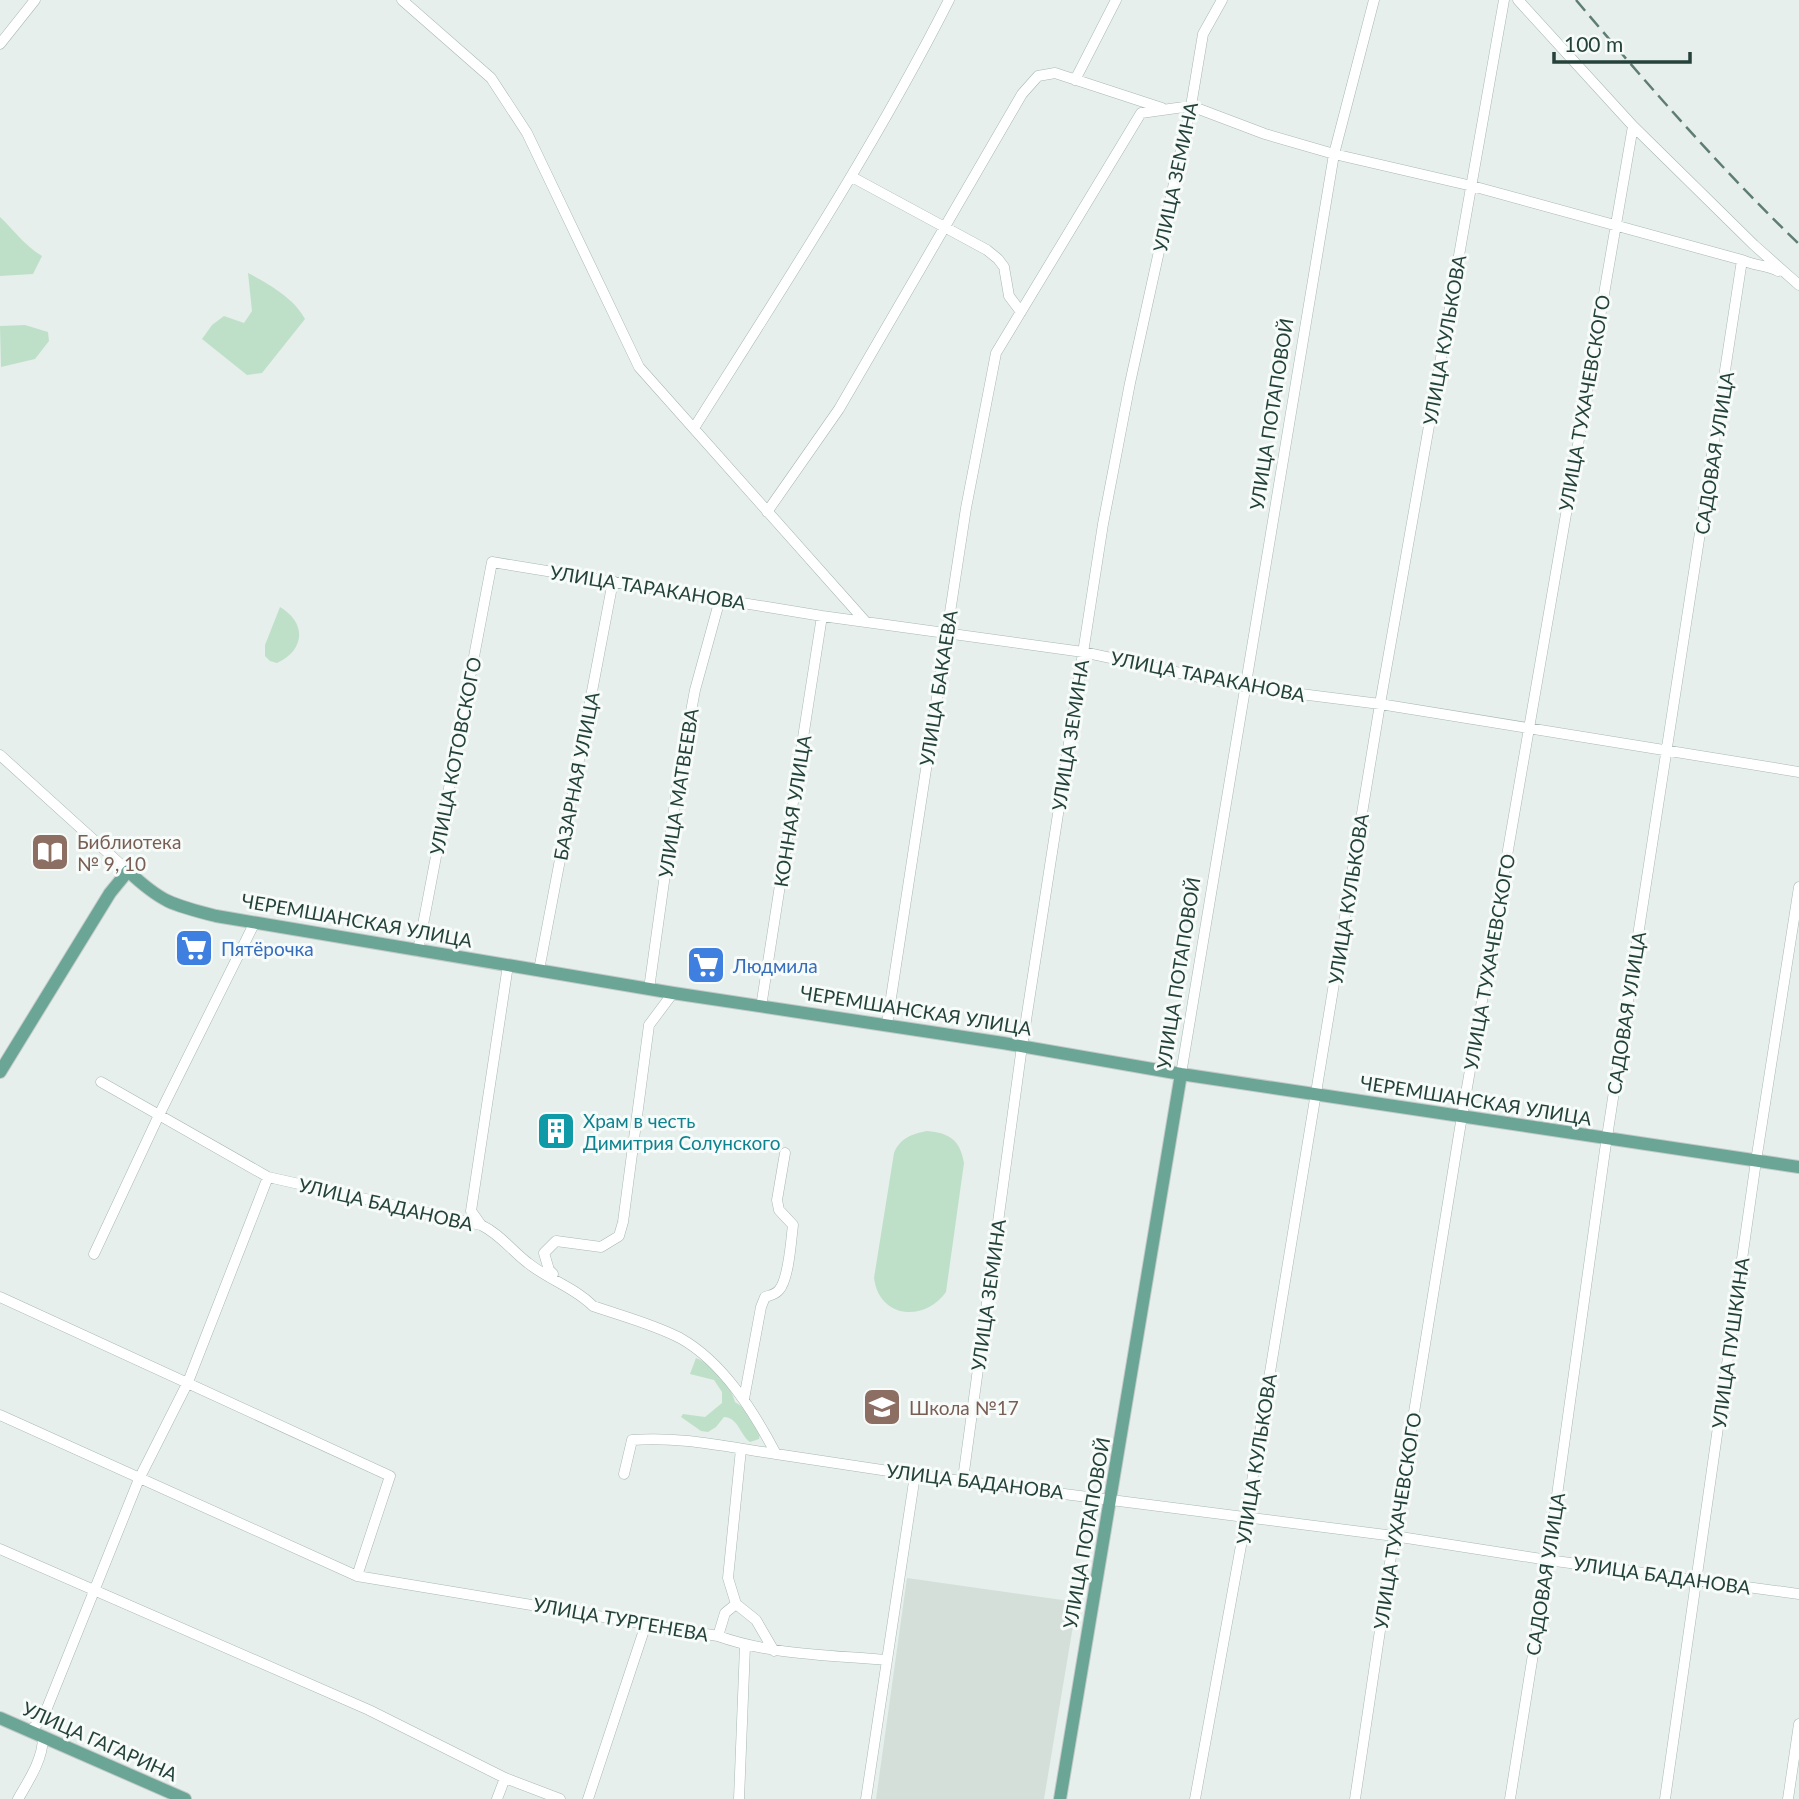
<svg xmlns="http://www.w3.org/2000/svg" width="1799" height="1799" font-family="Lato,sans-serif">
<style>
.built{fill:#d4dfda}
.green{fill:#bfe0c8}
.lines{fill:none;stroke-linecap:round;stroke-linejoin:round}
.minor-casing{stroke:#a8b8b2;stroke-width:11}
.major-casing{stroke:#c2cac8;stroke-width:14}
.minor{stroke:#fff;stroke-width:10}
.major{stroke:#6aa596;stroke-width:12}
.rail{stroke:#5f7d75;stroke-width:2.5;stroke-dasharray:14 7;stroke-linecap:butt}
.labels{text-anchor:middle;dominant-baseline:central;stroke-width:6;stroke-linejoin:round;paint-order:stroke}
.street-label{font-size:19px;fill:#24423a;stroke:#f7fbf9}
.education-label{font-size:19px;fill:#785e54;stroke:#f7fbf9;text-anchor:start}
.shop-label{font-size:19px;fill:#366cbe;stroke:#f7fbf9;text-anchor:start}
.culture-label{font-size:19px;fill:#0d838f;stroke:#f7fbf9;text-anchor:start}
</style>
<rect width="100%" height="100%" fill="#e6efeb"/>
<path class="built" d="M907,1578L1077,1602L1044,1799H876Z"/>
<path class="green" d="M0,217C14,230 25,246 42,256L33,274L0,276Z
M248,273C269,284 294,298 305,319L262,373L247,375L202,339L212,325L224,316L244,323L252,311Z
M25,325L48,332L49,341L35,359L1,367L0,326Z
M280,607C307,623 305,650 277,663L270,661L265,656V645Z
M927,1131C950,1133 960,1140 964,1163L946,1292C924,1323 879,1318 874,1278L894,1153C900,1138 912,1134 927,1131Z
M696,1358C714,1366 730,1382 735,1402L744,1408L760,1433L759,1439L750,1442C739,1434 739,1418 724,1417L716,1427L708,1432L701,1431L681,1417L683,1414L705,1417L722,1403V1392L714,1380L690,1374Z"/>
<g class="lines">
<defs>
<path id="minor" d="M402,0L491,78L527,133L639,367L865,621
M1518,0L1633,126L1754,245L1799,285
M0,44L35,0
M1075,80L1116,0
M852,177L987,250L998,259L1004,267L1009,296L1021,312
M1742,260C1754,266 1767,265 1778,271
M694,428C783,287 874,148 949,0
M767,512L839,409L1022,94L1038,76L1055,73L1162,108
M0,755L128,871
M418,951L492,562L822,616L1083,652L1245,687L1380,704L1799,772
M539,970L613,581
M649,989L678,781L695,690L720,599
M761,1007L822,616
M887,1024L966,508L996,353L1141,113L1191,106L1265,134L1334,154L1472,186L1742,260L1605,1150L1548,1560L1510,1799
M1181,1074L1334,154L1374,0
M101,1082L268,1177L481,1225C500,1234 512,1251 528,1263C549,1280 574,1287 593,1306C622,1316 653,1324 680,1338C723,1362 754,1412 776,1454L915,1475L1394,1536L1548,1560L1799,1594
M481,1225L471,1211L508,965
M94,1254L159,1115L255,922
M553,1274L549,1270L544,1253L556,1241L601,1247L619,1236L623,1222L649,1025L673,993
M0,1297L390,1476L357,1576
M744,1399L761,1307L765,1297C770,1295 775,1295 779,1290C789,1279 791,1240 793,1225L779,1210L777,1200L785,1153
M0,1415L357,1576L718,1636C771,1655 829,1655 886,1660
M741,1449L728,1578L736,1604L756,1620L774,1651
M624,1474L632,1440C681,1436 727,1447 776,1454
M963,1479L1022,1046L1103,524L1130,383L1191,106L1203,34L1222,0
M0,1549L369,1710L505,1778L560,1799
M718,1636L725,1613L736,1604
M30,1731L43,1718L139,1479L188,1382L268,1177
M18,1799C29,1780 43,1759 43,1737
M497,1799L505,1778
M588,1799L646,1624
M739,1799L745,1646
M866,1799L915,1475
M1195,1799L1246,1518L1380,704L1504,0
M1355,1799L1394,1536L1460,1128L1633,126
M1665,1799L1756,1161L1799,887
M1788,1799L1799,1724"/>
<path id="major" d="M0,1072L110,893L128,871C161,902 172,905 216,916L673,993L1003,1043L1181,1074L1799,1167
M0,1718L185,1799
M1060,1799L1181,1074"/>
</defs>
<use href="#minor" class="minor-casing"/>
<use href="#major" class="major-casing"/>
<use href="#minor" class="minor"/>
<use href="#major" class="major"/>
<path class="rail" d="M1576,0C1648,85 1719,167 1799,244"/>
</g>
<defs>
<symbol id="library-square" viewBox="-11 -11 22 22"><rect x="-9" y="-9" width="18" height="18" rx="4" fill="#8d6e63" stroke="#f7fbf9"/><path d="M-6-4Q-3-5.5-.7-3.5V5Q-3 3-6 4ZM6-4Q3-5.5 .7-3.5V5Q3 3 6 4Z" fill="#fff"/></symbol>
<symbol id="supermarket-square" viewBox="-11 -11 22 22"><rect x="-9" y="-9" width="18" height="18" rx="4" fill="#3f7fe0" stroke="#f7fbf9"/><path d="M-6-5.5h2.5l.6 2H6L4.5 2H-2.5L-4.4-4H-6ZM-1.5 3.2a1.3 1.3 0 1 0 .1 0ZM3 3.2a1.3 1.3 0 1 0 .1 0Z" fill="#fff"/></symbol>
<symbol id="building-square" viewBox="-11 -11 22 22"><rect x="-9" y="-9" width="18" height="18" rx="4" fill="#0f9aa8" stroke="#f7fbf9"/><path d="M-4-6H4V6H1V3H-1V6H-4ZM-2.5-4.3h1.7v1.8h-1.7ZM.8-4.3h1.7v1.8H.8ZM-2.5-1h1.7V.8h-1.7ZM.8-1h1.7V.8H.8Z" fill="#fff"/></symbol>
<symbol id="school-square" viewBox="-11 -11 22 22"><rect x="-9" y="-9" width="18" height="18" rx="4" fill="#8d6e63" stroke="#f7fbf9"/><path d="M0-5L7-2L0 1L-7-2ZM-4 1L0 2.5L4 1V4Q0 6-4 4Z" fill="#fff"/></symbol>
</defs>
<g fill-rule="evenodd">
<use href="#library-square" x="28" y="830" width="44" height="44"/>
<use href="#supermarket-square" x="172" y="926" width="44" height="44"/>
<use href="#supermarket-square" x="684" y="943" width="44" height="44"/>
<use href="#building-square" x="534" y="1109" width="44" height="44"/>
<use href="#school-square" x="860" y="1385" width="44" height="44"/>
</g>
<g class="labels">
<g class="street-label">
<text transform="translate(1175 177) rotate(-78)">УЛИЦА ЗЕМИНА</text>
<text transform="translate(1444 340) rotate(-80)">УЛИЦА КУЛЬКОВА</text>
<text transform="translate(1584 403) rotate(-80)">УЛИЦА ТУХАЧЕВСКОГО</text>
<text transform="translate(1271 414) rotate(-81)">УЛИЦА ПОТАПОВОЙ</text>
<text transform="translate(1714 453) rotate(-81)">САДОВАЯ УЛИЦА</text>
<text transform="translate(648 587) rotate(9)">УЛИЦА ТАРАКАНОВА</text>
<text transform="translate(1208 676) rotate(11)">УЛИЦА ТАРАКАНОВА</text>
<text transform="translate(938 688) rotate(-81)">УЛИЦА БАКАЕВА</text>
<text transform="translate(1070 735) rotate(-81)">УЛИЦА ЗЕМИНА</text>
<text transform="translate(455 756) rotate(-79)">УЛИЦА КОТОВСКОГО</text>
<text transform="translate(576 776) rotate(-79)">БАЗАРНАЯ УЛИЦА</text>
<text transform="translate(678 793) rotate(-81)">УЛИЦА МАТВЕЕВА</text>
<text transform="translate(792 811) rotate(-81)">КОННАЯ УЛИЦА</text>
<text transform="translate(1348 899) rotate(-81)">УЛИЦА КУЛЬКОВА</text>
<text transform="translate(357 920) rotate(10)">ЧЕРЕМШАНСКАЯ УЛИЦА</text>
<text transform="translate(1489 962) rotate(-80)">УЛИЦА ТУХАЧЕВСКОГО</text>
<text transform="translate(1178 973) rotate(-81)">УЛИЦА ПОТАПОВОЙ</text>
<text transform="translate(916 1010) rotate(9)">ЧЕРЕМШАНСКАЯ УЛИЦА</text>
<text transform="translate(1626 1013) rotate(-81)">САДОВАЯ УЛИЦА</text>
<text transform="translate(1476 1100) rotate(9)">ЧЕРЕМШАНСКАЯ УЛИЦА</text>
<text transform="translate(386 1204) rotate(13)">УЛИЦА БАДАНОВА</text>
<text transform="translate(988 1295) rotate(-82)">УЛИЦА ЗЕМИНА</text>
<text transform="translate(1730 1343) rotate(-82)">УЛИЦА ПУШКИНА</text>
<text transform="translate(1256 1459) rotate(-81)">УЛИЦА КУЛЬКОВА</text>
<text transform="translate(975 1481) rotate(7)">УЛИЦА БАДАНОВА</text>
<text transform="translate(1397 1521) rotate(-81)">УЛИЦА ТУХАЧЕВСКОГО</text>
<text transform="translate(1086 1533) rotate(-80)">УЛИЦА ПОТАПОВОЙ</text>
<text transform="translate(1545 1574) rotate(-81)">САДОВАЯ УЛИЦА</text>
<text transform="translate(1662 1575) rotate(8)">УЛИЦА БАДАНОВА</text>
<text transform="translate(621 1619) rotate(10)">УЛИЦА ТУРГЕНЕВА</text>
<text transform="translate(100 1741) rotate(24)">УЛИЦА ГАГАРИНА</text>
</g>
<g class="education-label">
<text x="77" y="841">Библиотека<tspan x="77" dy="22">№ 9, 10</tspan></text>
<text x="909" y="1407">Школа №17</text>
</g>
<g class="shop-label">
<text x="221" y="948">Пятёрочка</text>
<text x="733" y="965">Людмила</text>
</g>
<g class="culture-label">
<text x="583" y="1120">Храм в честь<tspan x="583" dy="22">Димитрия Солунского</tspan></text>
</g>
</g>
<path d="M1554 52v10h136v-10" fill="none" stroke="#24423a" stroke-width="3.5"/>
<text x="1564" y="52" font-size="21" fill="#24423a" stroke="#f7fbf9" stroke-width="5" paint-order="stroke">100 m</text>
</svg>
